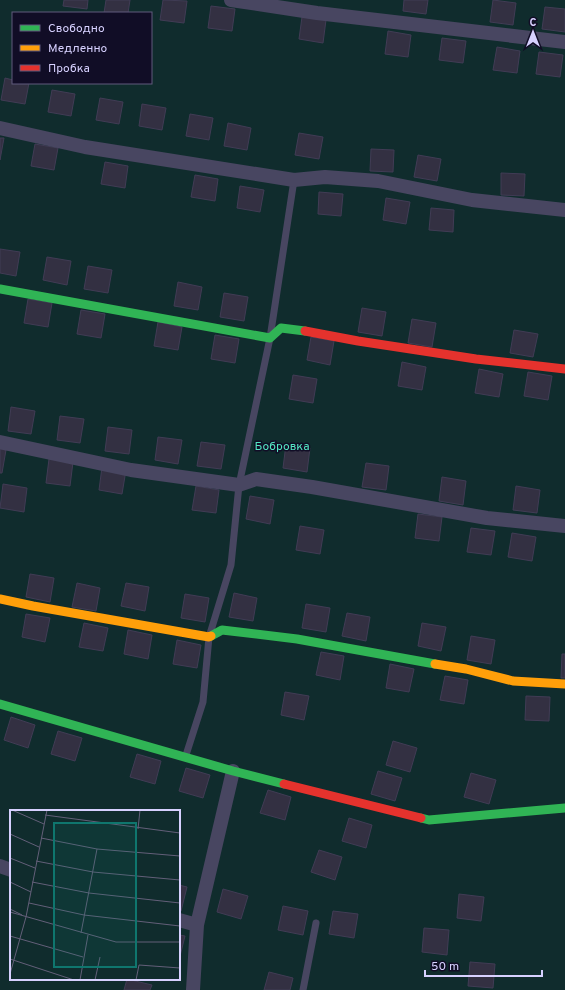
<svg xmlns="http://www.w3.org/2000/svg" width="565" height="990" font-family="Overpass,sans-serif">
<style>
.green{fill:#102c2d;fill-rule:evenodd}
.building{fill:#333042;stroke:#413c55}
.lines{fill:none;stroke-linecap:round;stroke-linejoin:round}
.lane{stroke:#484661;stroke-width:7}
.street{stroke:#484661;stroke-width:14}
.fast{stroke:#30b455;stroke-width:9}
.slow{stroke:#ff9f0a;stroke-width:9}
.jam{stroke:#e5322d;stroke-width:9}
.labels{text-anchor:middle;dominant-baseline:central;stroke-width:3;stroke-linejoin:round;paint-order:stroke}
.park-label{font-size:12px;fill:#54e8c4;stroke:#110d26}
.inset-road{fill:none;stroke:#635f79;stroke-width:1}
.view{fill:#0f766e;fill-opacity:0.15;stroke:#0f766e;stroke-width:2}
.inset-edge{fill:none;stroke:#d7d1ff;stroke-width:2}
</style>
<rect width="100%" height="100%" fill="#151320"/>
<path class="green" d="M0,0H565V990H0ZM13,13H151V83H13ZM11,811H179V979H11Z"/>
<path class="building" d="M64,0H88L87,9L63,6Z
M106,0H130L128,13H104Z
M163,0L187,1L184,23L160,20Z
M404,0H428L426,14L403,11Z
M493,0L516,3L513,25L490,22Z
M211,6L235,9L232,31L208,28Z
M545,7L565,9V32L542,29Z
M302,17L326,20L323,43L299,39Z
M388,31L411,35L408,57L385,54Z
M442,38L466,41L463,63L439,60Z
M497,47L520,51L517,73L493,70Z
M539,52L563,55L560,77L536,74Z
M5,78L13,80V83H29L25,104L1,100Z
M52,90L75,94L71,116L48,112Z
M100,98L123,102L119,124L96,120Z
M142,104L166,108L162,130L139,126Z
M190,114L213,118L209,140L186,136Z
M228,123L251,128L247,150L224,146Z
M299,133L323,137L319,159L295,155Z
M0,138H4L0,160Z
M35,144L58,148L54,170L31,166Z
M371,149L394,150L393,172L370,171Z
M418,155L441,159L437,181L414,177Z
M105,162L128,166L125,188L101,184Z
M501,173L525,174L524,196L501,195Z
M195,175L218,179L215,201L191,197Z
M240,186L264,190L260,212L237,208Z
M319,192L343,194L341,216L318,214Z
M386,198L410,202L406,224L383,220Z
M431,208L454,210L453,232L429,230Z
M0,249L20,252L16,276L0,273Z
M47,257L71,261L67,285L43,280Z
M88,266L112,270L108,293L84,289Z
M178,282L202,287L198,310L174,306Z
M224,293L248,297L244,321L220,317Z
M28,299L52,303L48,327L24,323Z
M362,308L386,312L382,336L358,332Z
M81,310L105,314L101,338L77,334Z
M412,319L436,323L432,347L408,343Z
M158,322L182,327L178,350L154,346Z
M514,330L538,334L533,357L510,353Z
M215,335L239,339L235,363L211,359Z
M311,337L334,341L330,365L307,360Z
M402,362L426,367L422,390L398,386Z
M479,369L503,374L499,397L475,393Z
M528,372L552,376L548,400L524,396Z
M293,375L317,379L313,403L289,399Z
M11,407L35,411L31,434L8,431Z
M60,416L84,419L80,443L57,440Z
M108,427L132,430L129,454L105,451Z
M158,437L182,440L178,464L155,460Z
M201,442L225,445L221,469L197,466Z
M286,444L310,448L307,472L283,468Z
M0,449L6,450L2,473H0Z
M49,459L73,462L70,486L46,483Z
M366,463L389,466L386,490L362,487Z
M102,467L126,470L122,494L99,490Z
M442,477L466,481L463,505L439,501Z
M3,484L27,488L24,512L0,508Z
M196,486L219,490L216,513L192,510Z
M516,486L540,490L537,513L513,510Z
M250,496L274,500L270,524L246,519Z
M418,514L442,517L439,541L415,538Z
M300,526L324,530L320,554L296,550Z
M471,528L495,531L491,555L467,552Z
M512,533L536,537L532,561L508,557Z
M30,574L54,578L50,602L26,597Z
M77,583L100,588L96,611L72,607Z
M126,583L149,587L145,611L121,606Z
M234,593L257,598L253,621L229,617Z
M185,594L209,598L205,622L181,618Z
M306,604L330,608L326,632L302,628Z
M347,613L370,617L366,641L342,636Z
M26,614L50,618L45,642L22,637Z
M84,623L108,628L103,651L79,647Z
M422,623L446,627L441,651L418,646Z
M128,630L152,635L148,659L124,654Z
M471,636L495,640L491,664L467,660Z
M177,640L201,645L197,668L173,664Z
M321,652L344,656L340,680L316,675Z
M562,654H565V678H561Z
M390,664L414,669L409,692L386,688Z
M445,676L468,680L464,704L440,700Z
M285,692L309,696L304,720L281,715Z
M526,696L550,697L549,721L525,720Z
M11,717L35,725L28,748L4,740Z
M58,731L82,738L75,761L51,754Z
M393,741L417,748L410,772L386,765Z
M137,754L161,761L155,784L130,777Z
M186,768L210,775L203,798L179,791Z
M378,771L402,778L395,801L371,794Z
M471,773L496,780L489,804L464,797Z
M268,790L291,797L285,820L260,813Z
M349,818L372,825L366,848L342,841Z
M319,850L342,857L335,880L311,872Z
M179,885L187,887L181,911L179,910Z
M223,889L248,896L241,919L217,912Z
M459,894L484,897L481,921L457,918Z
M283,906L308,911L303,935L278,930Z
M333,911L358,914L354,938L329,934Z
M424,928L449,930L447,955L422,952Z
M179,935L185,936L179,960Z
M470,962L495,964L493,988L468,986Z
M269,972L293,978L290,990H264Z
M127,979L152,985L150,990H124Z"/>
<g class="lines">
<path class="lane" d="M186,755L203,702L209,637L231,565L239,485L270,338L294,180
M303,990L316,923"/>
<path class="street" d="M231,0L317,13L565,42
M0,128L85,147L294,180L325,177L378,181L472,200L565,210
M0,442L131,470L239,485L256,479L312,487L487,518L565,526
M0,866L11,870
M179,920L197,925
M193,990L197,925L233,771"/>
<path class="fast" d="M0,289L270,338L281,328L305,331
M211,636L222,630L297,639L435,664
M0,704L233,771L284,784
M421,818L429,820L565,808"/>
<path class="slow" d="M0,599L33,606L209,637L211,636
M435,664L466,669L513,681L565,684"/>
<path class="jam" d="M305,331L358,341L476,359L565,369
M284,784L421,818"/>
</g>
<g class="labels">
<g class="park-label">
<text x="282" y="447">Бобровка</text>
</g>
</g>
<g transform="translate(10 810)">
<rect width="170" height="170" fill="#151320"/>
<path d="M0,0H170V170H0Z" fill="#102c2d"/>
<path class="inset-road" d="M2,0L34,14M35,5L170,23M128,19L130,0M0,24L29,37M31,28L87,39L170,46M0,48L25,58M26,51L83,62L170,70M0,72L21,82M22,72L79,83L170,93M19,93L74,105L170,116M0,99L12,105M0,102L106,132H170M71,123L87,39M0,126L73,147M0,149L64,170M0,164L16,107L37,0M70,170L78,125M85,170L90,147M126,170L129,155L170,158"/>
<path class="view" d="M44,13H126V157H44Z"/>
<rect width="170" height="170" class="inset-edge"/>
</g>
<rect x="12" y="12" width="140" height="72" fill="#110d26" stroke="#605b7d"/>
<rect x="20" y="25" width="20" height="6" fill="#30b455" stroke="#605b7d"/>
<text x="48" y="32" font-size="12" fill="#d7d1ff">Свободно</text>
<rect x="20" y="45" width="20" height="6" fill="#ff9f0a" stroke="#605b7d"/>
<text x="48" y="52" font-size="12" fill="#d7d1ff">Медленно</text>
<rect x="20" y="65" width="20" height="6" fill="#e5322d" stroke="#605b7d"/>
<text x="48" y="72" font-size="12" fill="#d7d1ff">Пробка</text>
<g transform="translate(533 32)" stroke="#110d26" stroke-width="3" paint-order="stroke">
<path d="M0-3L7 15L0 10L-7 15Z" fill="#d7d1ff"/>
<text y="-6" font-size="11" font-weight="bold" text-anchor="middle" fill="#d7d1ff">С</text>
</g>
<path d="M425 970v6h117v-6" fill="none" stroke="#d7d1ff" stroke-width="2"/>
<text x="431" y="970" font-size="12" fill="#d7d1ff" stroke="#110d26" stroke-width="3" paint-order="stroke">50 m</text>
</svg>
